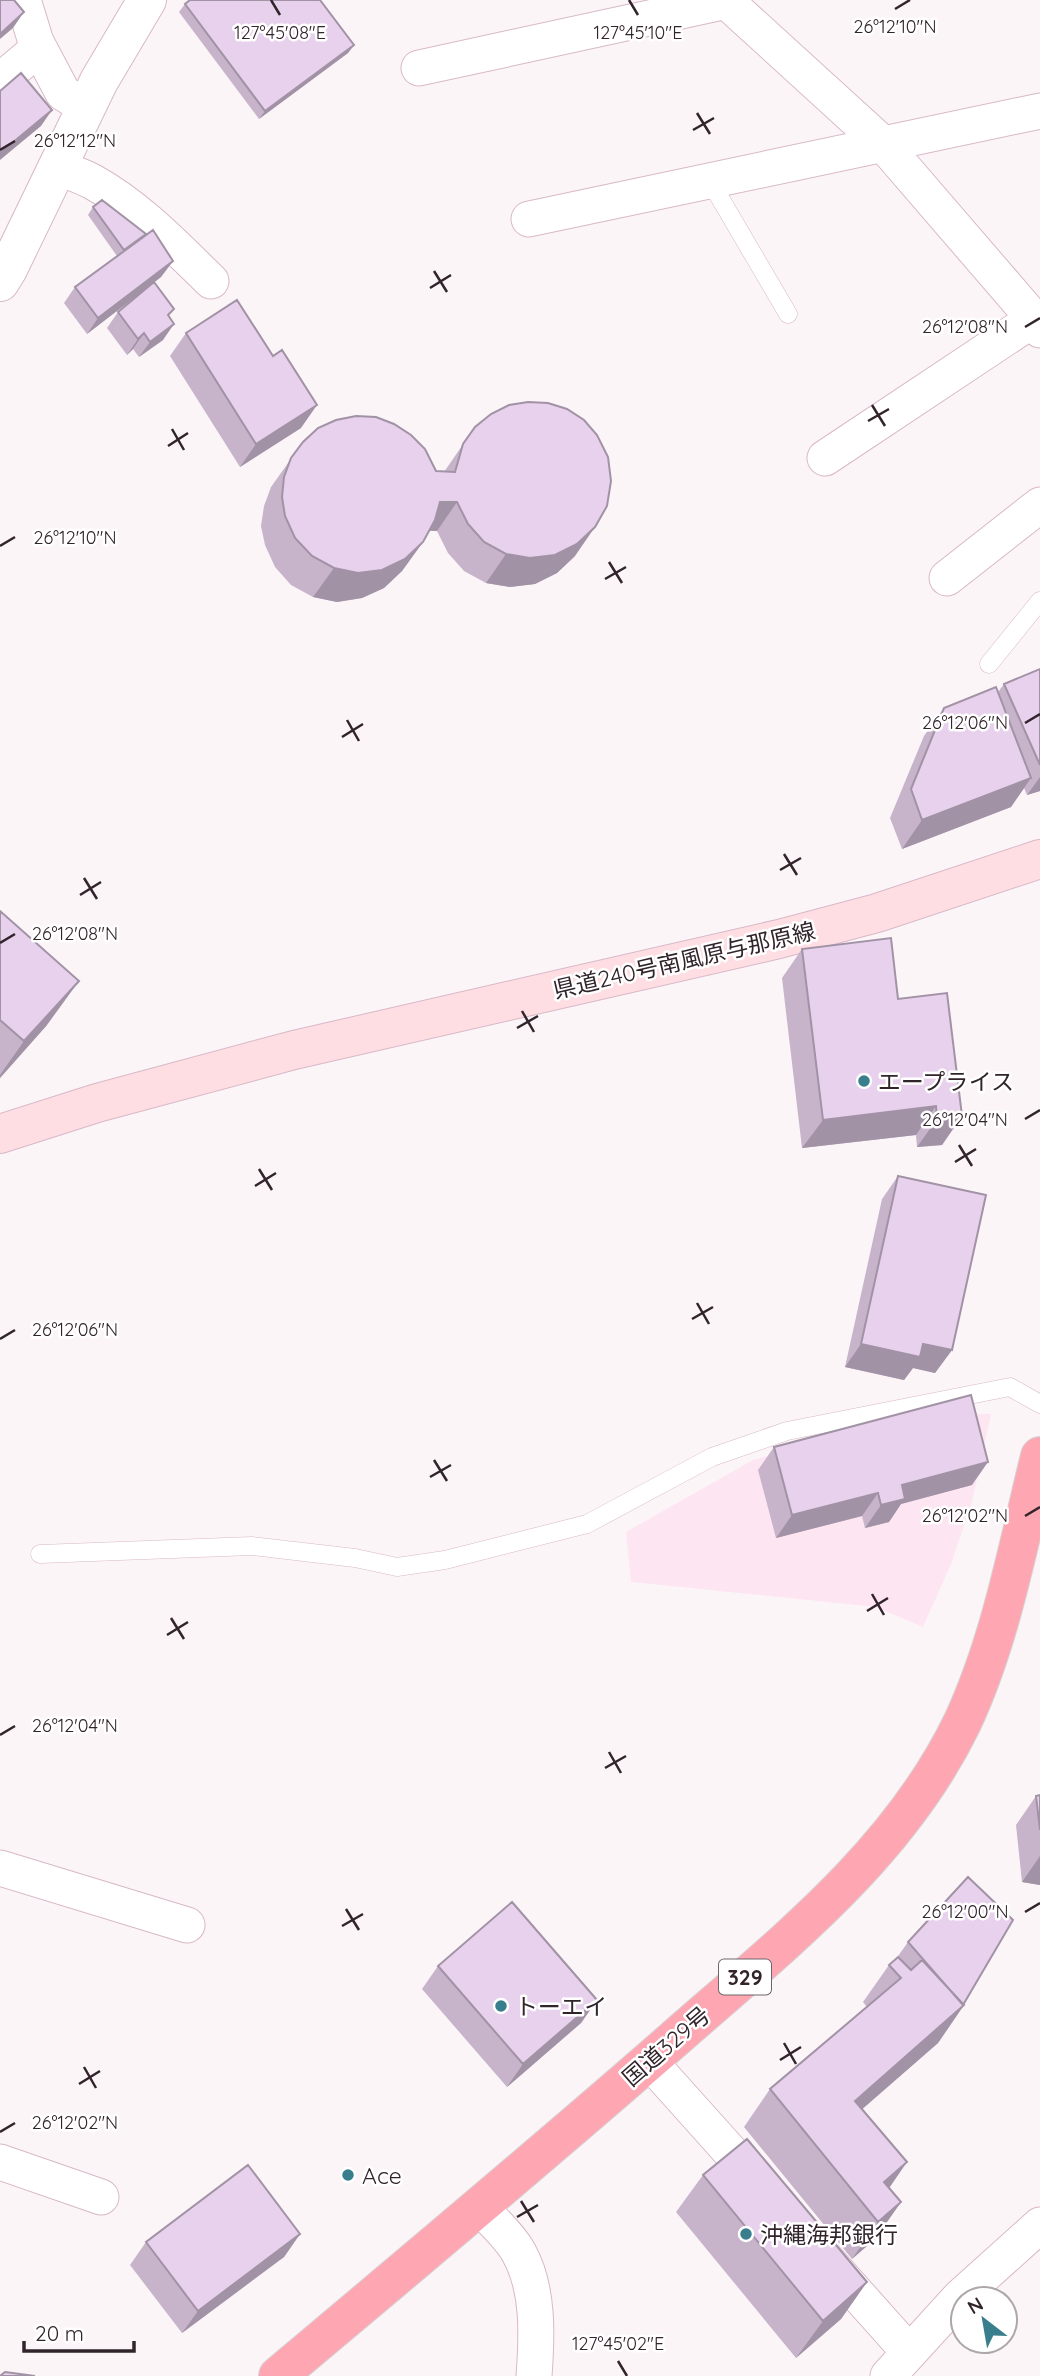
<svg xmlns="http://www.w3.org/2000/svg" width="1040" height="2376" font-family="Quicksand,'Noto Sans JP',sans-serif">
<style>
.built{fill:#fee5f2}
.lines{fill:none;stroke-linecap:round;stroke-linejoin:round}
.service-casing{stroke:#d8b8c8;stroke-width:19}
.minor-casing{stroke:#d8b8c8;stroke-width:37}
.tertiary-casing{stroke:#d8b8c8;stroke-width:40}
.secondary-casing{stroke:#d8b8c8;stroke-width:40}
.trunk-casing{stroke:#d6d3d5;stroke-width:40}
.service{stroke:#fff;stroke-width:18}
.minor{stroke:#fff;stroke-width:35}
.tertiary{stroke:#fff;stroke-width:38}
.secondary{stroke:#fedee2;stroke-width:38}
.trunk{stroke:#fea7b2;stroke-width:38}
.wall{fill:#c7b4cb}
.shaded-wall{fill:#a292a5}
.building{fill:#e7d1ec;stroke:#a292a5;stroke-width:2}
.ticks{fill:none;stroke:#31242b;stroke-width:2.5}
.poi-dot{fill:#397e8c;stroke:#fff;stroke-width:2.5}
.labels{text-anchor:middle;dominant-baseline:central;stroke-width:5;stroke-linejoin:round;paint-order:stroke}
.shield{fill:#fff;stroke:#6f666b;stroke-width:2}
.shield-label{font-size:21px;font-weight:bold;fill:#31242b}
.street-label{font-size:23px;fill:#31242b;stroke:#fff}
.poi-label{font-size:23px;fill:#31242b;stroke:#fff;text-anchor:start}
.ticks-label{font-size:18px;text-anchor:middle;fill:#31242b;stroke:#fff;stroke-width:5;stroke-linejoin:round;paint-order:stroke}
</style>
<rect width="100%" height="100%" fill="#fcf5f8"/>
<path class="built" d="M941,1414H991L972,1502L951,1564L923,1627L876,1607L631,1582L626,1532L753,1460L855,1432Z"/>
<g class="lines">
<defs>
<path id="service" d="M710,181L788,314
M989,664L1040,601
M40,1554L252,1546L355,1558L397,1567L445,1560L587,1524L712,1457L787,1431L1010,1387L1040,1404"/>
<path id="minor" d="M23,0L36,42L63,93L86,107
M725,0L884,145L1034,319L1040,330
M419,68L732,0
M0,81L39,48
M58,167C69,172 82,176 93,182C138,207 175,246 211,281
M529,219L1040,111
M825,458L1034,319
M947,578L1040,505
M0,1868L187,1925
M649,2061L761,2186
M0,2162L101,2197
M480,2207C492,2221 510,2236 519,2253C539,2289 537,2336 534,2376
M826,2259L909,2352
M888,2376L960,2297L1040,2225"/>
<path id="tertiary" d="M0,282L8,269L99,81L147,0"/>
<path id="secondary" d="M0,1134L97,1103L294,1050L779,939L877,913L1040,859"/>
<path id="trunk" d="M278,2376C410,2265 543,2154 673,2040C781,1945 898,1855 962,1723C1001,1640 1018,1545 1040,1456"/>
</defs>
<use href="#service" class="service-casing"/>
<use href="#minor" class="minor-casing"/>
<use href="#tertiary" class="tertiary-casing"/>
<use href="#secondary" class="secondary-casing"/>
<use href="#trunk" class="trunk-casing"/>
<use href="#service" class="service"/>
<use href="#minor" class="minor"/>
<use href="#tertiary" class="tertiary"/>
<use href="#secondary" class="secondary"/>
<use href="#trunk" class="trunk"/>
</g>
<path class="wall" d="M185,4L354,45L348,53L259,119L179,12Z
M93,207L173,261L161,277L87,334L64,303L75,287L117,256L88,215Z
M118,312L169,316L163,340L139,357L133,349L127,355L107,328Z
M186,333L273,356L301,428L240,467L170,356Z
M475,427L575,556L557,573L535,584L510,587L486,583L464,571L448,553L437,531H429L423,542L402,571L384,588L362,598L337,602L313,597L291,585L275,567L265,545L261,526L264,506L271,487L303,442L436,471L444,472Z
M1040,669V791L1027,795L1024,788L1011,807L902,849L890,818L924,736L944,708L998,692L1004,684Z
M0,911L47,1025L0,1078Z
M802,949L898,999L962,1116L942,1145L917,1147L916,1135L802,1148L782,978Z
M898,1176L952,1350L935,1373L913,1368L904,1380L845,1367L882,1199Z
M774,1447L972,1485L901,1504L889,1522L865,1528L862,1516L776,1538L758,1470Z
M1040,1795V1885L1022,1882L1016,1825L1036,1796Z
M908,1942L964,2005L938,2043L862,2109L889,2188L901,2202L875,2239L852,2259L744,2127L770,2089L867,2007L863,2002L889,1965L896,1959Z
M438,1966L597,2000L581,2023L507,2087L422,1989Z
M703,2175L867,2282L841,2319L796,2358L676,2212Z
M300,2234L284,2257L182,2333L130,2265L146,2242Z"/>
<path class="shaded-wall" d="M24,12L13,28L0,39V34Z
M354,45L348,53L259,119L265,111Z
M52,110L41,126L0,160V153Z
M173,261L161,277L87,334L98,318Z
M174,324L163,340L139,357L150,342Z
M144,333L133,349L127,355L138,339Z
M317,405L301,428L240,467L256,444Z
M440,502H457L437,531L419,530Z
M595,527L575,556L557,573L535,584L510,587L486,583L506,554Z
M423,542L402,571L384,588L362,598L337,602L313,597L334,568Z
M1040,777V791L1027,795Z
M1031,778L1011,807L902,849L922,820Z
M79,981L47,1025L0,1078V1075L24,1041Z
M936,1106L916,1135L802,1148L823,1120Z
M962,1116L942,1145L917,1147L937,1119Z
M861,1344H923L952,1350L935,1373L913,1368L904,1380L845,1367Z
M988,1462L972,1485L901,1504L889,1522L865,1528L881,1505L902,1485Z
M878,1493L862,1516L776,1538L792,1515Z
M1040,1856V1885L1022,1882Z
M597,2000L581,2023L507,2087L523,2064Z
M964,2005L938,2043L828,2139L855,2101Z
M907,2162L881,2200L884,2182Z
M901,2202L875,2239L852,2259L878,2222Z
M300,2234L284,2257L182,2333L198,2311Z
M867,2282L841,2319L796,2358L823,2321Z"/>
<path class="building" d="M0,0H14L24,12L0,34Z
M190,0H320L354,45L265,111L185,4Z
M21,73L52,110L0,153V91Z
M102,200L146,234L124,250L93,207Z
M153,230L173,261L98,318L75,287Z
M154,282L174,309L168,315L174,324L150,342L144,333L138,339L118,312Z
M237,300L273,356L282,350L317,405L256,444L186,333Z
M528,402L548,403L567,409L584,420L597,435L608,457L611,481L607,506L595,527L577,544L555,555L530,558L506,554L484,542L468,524L457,502H440L435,520L423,542L405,559L382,570L358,573L334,568L312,556L295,538L285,516L282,497L284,477L291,458L303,442L318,428L336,420L356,416L376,417L394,424L411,435L425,449L436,471L455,472L463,444L475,427L491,414L509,405Z
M1040,669V765L1004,684Z
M996,687L1031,778L922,820L911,789L944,708Z
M0,911L79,981L24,1041L0,1020Z
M891,938L898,999L947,993L962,1116L937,1119L936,1106L823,1120L802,949Z
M898,1176L986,1195L952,1350L923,1344L920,1357L861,1344Z
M971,1395L988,1462L902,1485L905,1499L881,1505L878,1493L792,1515L774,1447Z
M1040,1795V1830L1036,1796Z
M968,1877L1013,1920L963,2005L908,1942Z
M512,1902L597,2000L523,2064L438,1966Z
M898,1957L911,1970L922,1960L964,2005L855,2101L907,2162L884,2182L901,2202L878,2222L770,2089L901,1978L889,1965Z
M747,2139L867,2282L823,2321L703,2175Z
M248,2165L300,2234L198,2311L146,2242Z
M5,2372L35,2376H0Z"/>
<path class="ticks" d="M271,0L280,15M629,0L638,15M895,9L910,0M697,113L710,134M693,130L714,118M0,150L15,141M434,271L447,292M430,288L451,275M1025,327L1040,318M872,405L885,426M868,421L889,409M172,429L184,450M168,446L188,433M0,546L15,537M609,562L622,583M605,579L626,567M347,720L359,741M1025,723L1040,714M342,737L363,724M784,854L797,875M780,870L801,858M84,878L97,899M80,895L101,882M0,943L15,934M522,1011L534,1032M517,1028L538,1016M1025,1119L1040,1110M959,1145L972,1166M955,1162L976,1149M259,1169L272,1190M255,1186L276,1173M697,1303L709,1324M692,1319L713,1307M0,1339L15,1330M434,1460L447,1481M430,1477L451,1465M1025,1516L1040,1507M872,1594L884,1615M867,1611L888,1598M171,1618L184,1639M167,1635L188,1622M0,1735L15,1726M609,1752L621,1773M605,1768L626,1756M346,1909L359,1930M1025,1912L1040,1903M342,1926L363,1914M784,2043L796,2064M780,2060L801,2047M84,2067L96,2088M79,2084L100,2071M0,2132L15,2123M521,2201L534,2222M517,2217L538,2205M618,2361L627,2376"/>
<g class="poi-dot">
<circle cx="864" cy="1081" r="7"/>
<circle cx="501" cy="2006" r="7"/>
<circle cx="348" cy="2175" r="7"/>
<circle cx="746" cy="2234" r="7"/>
</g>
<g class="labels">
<rect class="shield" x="719" y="1959.5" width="52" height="35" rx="5"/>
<g class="shield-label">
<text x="745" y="1977">329</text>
</g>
<g class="street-label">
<text transform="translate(684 960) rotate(-13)">県道240号南風原与那原線</text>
<text transform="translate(666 2046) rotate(-41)">国道329号</text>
</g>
<g class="poi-label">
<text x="878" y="1081">エープライス</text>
<text x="515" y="2006">トーエイ</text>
<text x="362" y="2175">Ace</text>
<text x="760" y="2234">沖縄海邦銀行</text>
</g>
</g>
<g class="ticks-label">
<text x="895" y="33">26°12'10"N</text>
<text x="280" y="39">127°45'08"E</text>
<text x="638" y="39">127°45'10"E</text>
<text x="75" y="147">26°12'12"N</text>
<text x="965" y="333">26°12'08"N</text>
<text x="75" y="544">26°12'10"N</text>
<text x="965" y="729">26°12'06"N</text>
<text x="75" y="940">26°12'08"N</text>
<text x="965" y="1126">26°12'04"N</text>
<text x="75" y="1336">26°12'06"N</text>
<text x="965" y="1522">26°12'02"N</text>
<text x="75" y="1732">26°12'04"N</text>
<text x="965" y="1918">26°12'00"N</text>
<text x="75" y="2129">26°12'02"N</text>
<text x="618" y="2350">127°45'02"E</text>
</g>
<g transform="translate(984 2320) rotate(329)"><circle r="33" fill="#ffffff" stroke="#ada7aa" stroke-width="2"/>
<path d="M0-5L12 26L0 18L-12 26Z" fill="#397e8c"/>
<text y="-10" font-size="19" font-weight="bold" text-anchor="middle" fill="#31242b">N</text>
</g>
<path d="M24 2341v10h110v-10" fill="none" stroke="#31242b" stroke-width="3.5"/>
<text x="35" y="2341" font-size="21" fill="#31242b" stroke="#ffffff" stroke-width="5" paint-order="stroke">20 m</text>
</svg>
